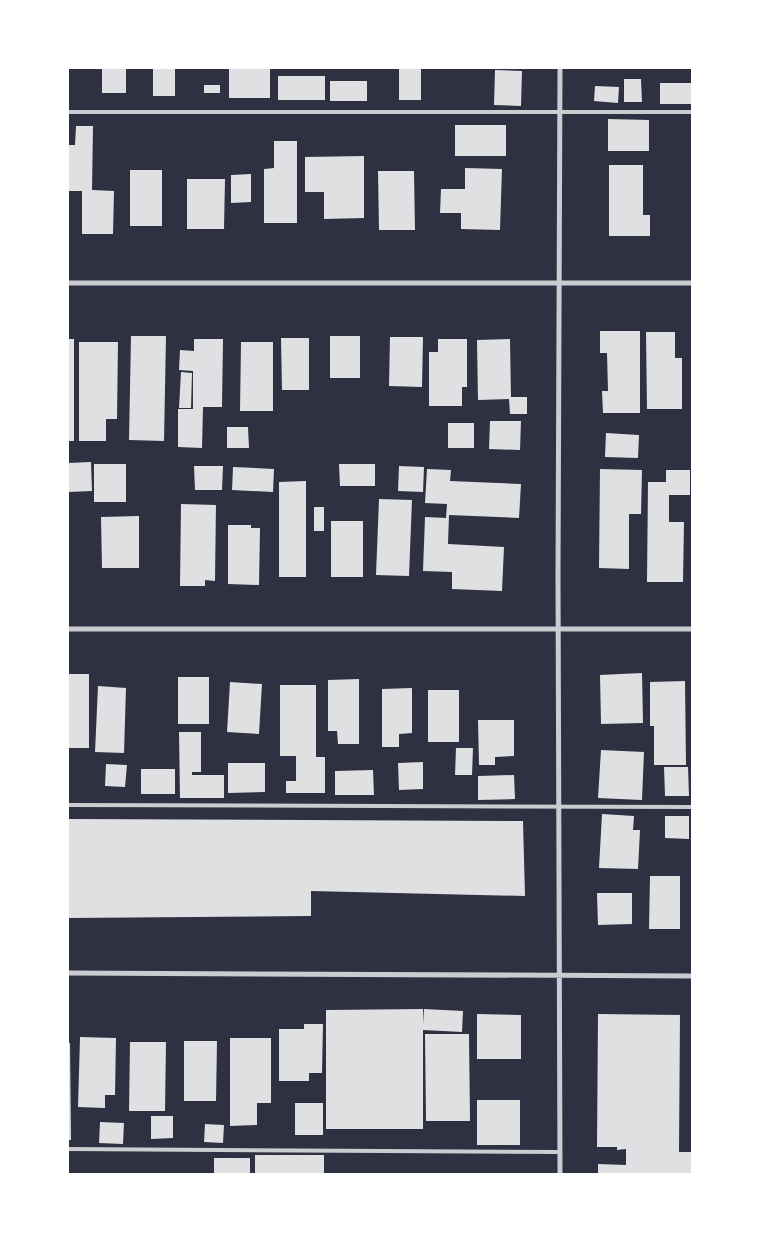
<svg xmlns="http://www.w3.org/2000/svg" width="760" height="1242" font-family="'Source Serif 4',serif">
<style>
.building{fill:#e0e0e3}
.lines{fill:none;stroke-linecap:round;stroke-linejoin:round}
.service{stroke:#caccd0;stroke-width:4}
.minor{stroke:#caccd0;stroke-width:5}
</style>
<rect width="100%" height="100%" fill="#2d3142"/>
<path class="building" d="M102,68H126V93H102Z
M153,68H175V96H153Z
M229,68H270V98H229Z
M399,68H421V100H399Z
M495,70L522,71L521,106L494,105Z
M278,76H325V100H278Z
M624,79H641L642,102H624Z
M330,81H367V101H330Z
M660,83H691V104H660Z
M204,85H220V93H204Z
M595,86L619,87L618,103L594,101Z
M608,119L649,120V151H608Z
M455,125H506V156H455Z
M76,126H93L92,190L114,191L113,234H82V191H68V145H75Z
M274,141H297V223H264V169L274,168Z
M364,156V218L324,219V192H305V157Z
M609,165H643V215H650V236H609Z
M465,168L502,169L500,230L461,229V213H440L441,189H465Z
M130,170H162V226H130Z
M378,171H414L415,230H379Z
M251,174V202L231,203V175Z
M187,179H225L224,229H187Z
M600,331H640V413H603L602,391H608L607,353H600Z
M646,332H675V358H682V409H647Z
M131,336H166L164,441L129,440Z
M330,336H360V378H330Z
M390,337H423L422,387L389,386Z
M281,338H309V390H282Z
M68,339H74V441H68Z
M194,339H223L222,407H203L202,448L178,447V409H193V371L179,370L180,350L194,351Z
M438,339H467V387H462V406H429V352H438Z
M510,339L511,397H527V414H510L509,399L478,400L477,340Z
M79,342H118L117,419H106V441H79Z
M241,342H273V411H240Z
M181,372L192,373L191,408H179Z
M490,421H521L520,450L489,449Z
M448,423H474V448H448Z
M227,427H248L249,448H227Z
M606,433L639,435L638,458L605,457Z
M91,462L92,491L68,492V463Z
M94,464H126V502H94Z
M339,464H375V486H340Z
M194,466H223L222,490H195Z
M399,466L424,467L423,492L398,491Z
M233,467L274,469L273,492L232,490Z
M427,469L451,470L450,481L521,484L519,518L449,515L448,544L504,547L502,591L452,589V572L423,571L425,517L446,518L447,504L425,503Z
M600,469L642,470L641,514H629V569L599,568Z
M666,470H690V495H669V522H684L683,582H647L648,482H666Z
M306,481V577H279V482Z
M379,499L412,500L409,576L376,575Z
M181,504L216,505L215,581L205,580V586H180Z
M314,507H324V531H314Z
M139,516V568H102L101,517Z
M331,521H363V577H331Z
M228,525H251V528H260L259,585L228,584Z
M642,673L643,723L601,724L600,675Z
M68,674H89V748H68Z
M178,677H209V724H178Z
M359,679V744H338L337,731H328V680Z
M685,681L686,765H654V726H650V682Z
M230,682L262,684L259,734L227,732Z
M280,685H316V757H325V793H286V781H296V756H280Z
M98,686L126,688L124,753L95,752Z
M412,688V733L399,734V747H382V689Z
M428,690H459V742H428Z
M478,720H514V756L495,757V765H479Z
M179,732H201V772H192V775H224V798H180Z
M456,748H473L472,775H455Z
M601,750L644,752L642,800L598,798Z
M423,762V789L399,790L398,763Z
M228,763H265V792L228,793Z
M106,764L127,765L125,787L105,786Z
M664,767H688L689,796H665Z
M141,769H175V794H141Z
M373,770L374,795H335V771Z
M514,775L515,799L478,800V776Z
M602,814L634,816L633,830H640L638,869L599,868Z
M665,816H689V839L665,838Z
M68,819L523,821L525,896L311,891V916L68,918Z
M650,876H680V929H649Z
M597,893H632V924L598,925Z
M423,1009V1024L424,1009L463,1011L462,1032L423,1030V1129H326V1010Z
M477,1014L521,1015V1059H477Z
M598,1014L680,1015L679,1152H692V1174H598V1164L626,1165V1149L617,1150V1147H597Z
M304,1024H323L322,1073H309V1081H279V1029H304Z
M425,1034H469L470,1121H426Z
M80,1037L116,1038L115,1095H105V1108L78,1107Z
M230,1038H271V1103H257V1125L230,1126Z
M184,1041H217L216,1101H184Z
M130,1042H166L165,1111H129Z
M68,1043H70L71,1140H68Z
M477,1100H520V1145H477Z
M295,1103H323V1135H295Z
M151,1116H173V1138L151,1139Z
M100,1122L124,1123L123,1144L99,1143Z
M205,1124L224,1125L223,1143L204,1142Z
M255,1155H324V1174H255Z
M214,1158H250V1174H214Z"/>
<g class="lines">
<path class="service" d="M68,112H692
M68,805L692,807
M68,1149L560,1152"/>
<path class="minor" d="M560,68L558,577L560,1174
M68,283H692
M68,629H692
M68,973L692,976"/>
</g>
<rect width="760" height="1242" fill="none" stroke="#ffffff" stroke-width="138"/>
</svg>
